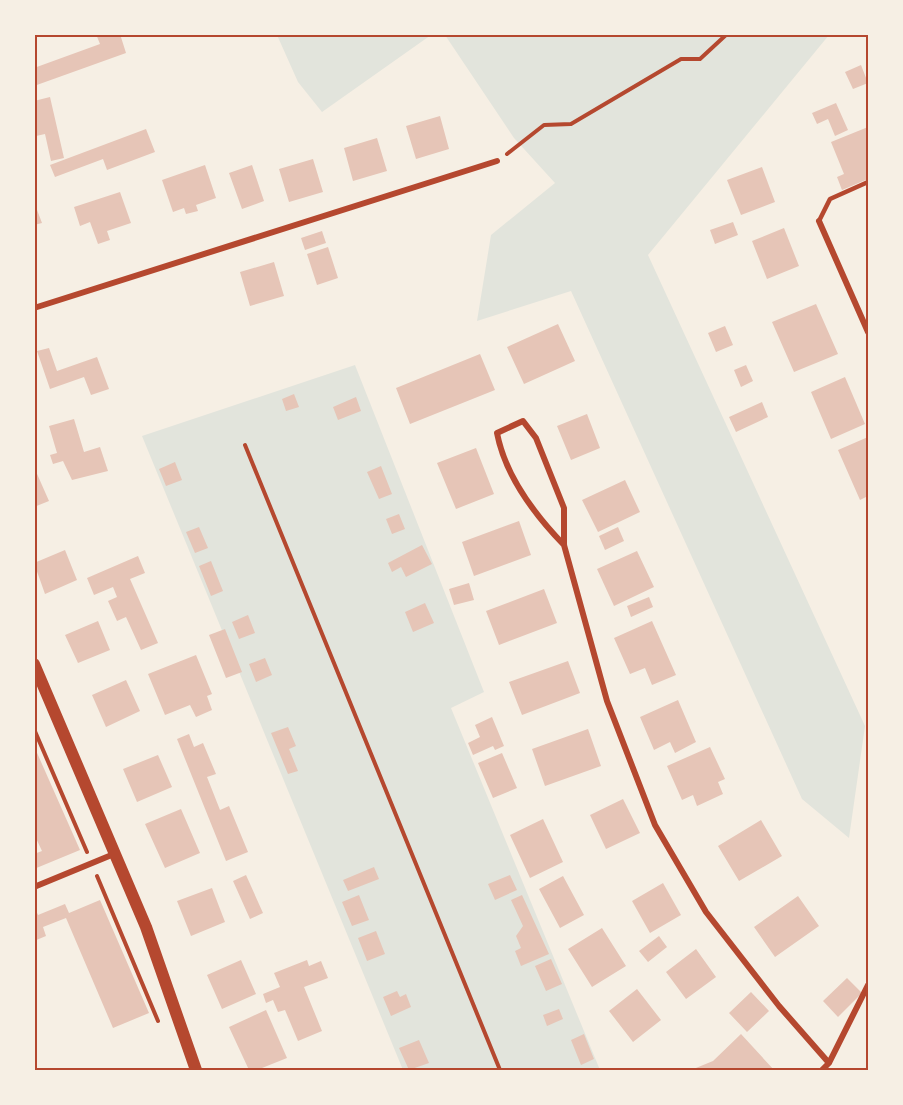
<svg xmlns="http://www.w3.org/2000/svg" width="903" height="1105" font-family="'Source Sans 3',sans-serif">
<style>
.green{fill:#e2e4dc}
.building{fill:#e6c5b7}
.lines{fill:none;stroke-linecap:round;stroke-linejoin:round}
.path{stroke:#b5482f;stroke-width:4}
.service{stroke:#b5482f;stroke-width:4.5}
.minor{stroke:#b5482f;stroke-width:6}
.secondary{stroke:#b5482f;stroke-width:12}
.neatline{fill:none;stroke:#b5482f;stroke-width:2}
</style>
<rect width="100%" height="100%" fill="#f6efe4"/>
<path class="green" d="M277,35H431L322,112L298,82Z
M445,35H829L648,255L865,726L849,838L802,799L571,291L477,321L491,235L555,183L514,138Z
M355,365L484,692L451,708L600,1070H403L142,436Z"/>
<path class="building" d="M96,34H120L126,53L34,86V68L100,44Z
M861,65L868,83L853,89L845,72Z
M50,97L64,158L51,161L45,134L36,136L34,131V101Z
M836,103L848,130L835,136L828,119L817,124L812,113Z
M440,116L449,149L416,159L406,126Z
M868,127V179L842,190L837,177L844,174L831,142Z
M146,129L155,152L107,170L103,159L55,177L50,165Z
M377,138L387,171L353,181L344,148Z
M313,159L323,192L289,202L279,169Z
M205,165L216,198L196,205L198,211L186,214L184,208L173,212L162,180Z
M252,165L264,201L242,209L229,173Z
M762,167L775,202L741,215L727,180Z
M120,192L131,223L107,231L110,240L98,244L90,222L80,226L74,207Z
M34,202L42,223L34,225Z
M733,222L738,235L715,244L710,230Z
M784,228L799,266L767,279L752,241Z
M322,231L326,243L305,250L301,238Z
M328,247L338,278L317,285L307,254Z
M274,262L284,296L250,306L240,272Z
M816,304L838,354L794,372L772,322Z
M558,324L575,361L524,384L507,347Z
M725,326L733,345L716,352L708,333Z
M49,348L57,371L97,357L109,389L91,395L84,377L50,389L37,351Z
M480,354L495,390L410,424L396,388Z
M746,365L753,381L741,387L734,370Z
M845,377L865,424L831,439L811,392Z
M294,394L299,407L286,411L282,399Z
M356,397L361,411L338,420L333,407Z
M762,402L768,417L736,432L729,417Z
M587,414L600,448L571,460L557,426Z
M74,419L84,452L100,447L108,471L72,480L63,461L53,464L50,455L57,453L49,426Z
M868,437V496L860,500L838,450Z
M476,448L494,494L456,509L437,463Z
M175,462L182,480L166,486L159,469Z
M381,466L392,494L379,499L367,472Z
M34,467L49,501L34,507Z
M625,480L640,512L598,532L582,500Z
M399,514L405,529L392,534L386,519Z
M519,521L531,555L474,576L462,542Z
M199,527L208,548L195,553L186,532Z
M618,527L624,541L605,550L599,536Z
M422,545L432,564L406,577L401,567L392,572L388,563Z
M65,550L77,580L45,594L34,563Z
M637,551L654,587L614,606L597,569Z
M138,556L145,573L130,579L158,643L141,650L126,617L117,621L108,601L117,597L113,587L94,595L87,578Z
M211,561L223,591L211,596L199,566Z
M469,583L474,600L454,605L449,589Z
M544,589L557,623L499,645L486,611Z
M649,597L653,607L631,617L627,606Z
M425,603L434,623L413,632L405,612Z
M248,615L255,633L239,639L232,622Z
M98,621L110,650L78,663L65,635Z
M652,621L676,675L652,685L645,668L630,674L614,638Z
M225,629L242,672L226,678L209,635Z
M196,655L212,694L207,696L212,710L196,717L190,705L165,715L148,674Z
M265,658L272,675L256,682L249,664Z
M568,661L580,693L522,715L509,682Z
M126,680L140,711L106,727L92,695Z
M678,700L696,742L675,753L670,742L654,750L640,717Z
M492,717L504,746L495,750L493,746L473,755L468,743L480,737L475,725Z
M288,727L296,746L289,749L298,771L288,774L271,733Z
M588,729L601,766L545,786L532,749Z
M189,734L194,747L203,743L216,774L207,777L220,810L229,806L248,852L226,861L177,739Z
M34,746L80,850L34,869V854L42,851L34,834Z
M710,747L725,779L718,782L723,794L697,806L693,795L682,800L667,766Z
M502,753L517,788L493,798L478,763Z
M158,755L172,787L137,802L123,769Z
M623,799L640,833L606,849L590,815Z
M181,809L200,853L165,868L145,824Z
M543,819L563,862L530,878L510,835Z
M761,820L782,856L739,881L718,846Z
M374,867L379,879L348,891L343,880Z
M246,875L263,913L250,919L233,881Z
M510,875L517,890L495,900L488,884Z
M563,876L584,915L560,928L539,889Z
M663,883L681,915L650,933L632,901Z
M212,888L225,922L191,936L177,901Z
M359,895L369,920L352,926L342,902Z
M522,895L549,954L521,966L515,951L521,948L516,936L523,926L511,900Z
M798,896L819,926L775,957L754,927Z
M100,900L149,1013L113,1028L66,918L43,927L46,936L34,941V906L38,915L65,904L69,913Z
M602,928L626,966L592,987L568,949Z
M376,931L385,954L367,961L358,938Z
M659,936L667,947L648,962L639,951Z
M696,949L716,977L686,999L666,972Z
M551,959L562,984L546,991L535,966Z
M241,960L256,994L222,1009L207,975Z
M307,960L309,966L321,961L328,978L304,987L322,1031L298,1041L285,1010L278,1012L273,1000L266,1003L263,994L280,987L274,973Z
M847,978L862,993L838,1017L823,1001Z
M637,989L661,1020L633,1042L609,1011Z
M397,991L400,997L406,994L411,1007L391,1016L383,997Z
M751,992L769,1011L747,1032L729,1013Z
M559,1009L563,1019L547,1026L543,1015Z
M266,1010L287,1058L257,1070H249L229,1027Z
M584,1034L594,1059L581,1065L571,1040Z
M741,1034L774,1070H691L713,1061Z
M419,1040L429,1063L409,1070L399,1048Z"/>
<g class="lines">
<path class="path" d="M507,154L544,125L571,124L681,59H700L727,34
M245,445L500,1070
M34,729L87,852
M97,876L158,1021"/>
<path class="service" d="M819,221L830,199L868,182"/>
<path class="minor" d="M819,221L868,332
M34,308L497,161
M564,545C535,515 505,475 497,433L523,421L536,438L564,508V545L607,701L655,825L706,912L779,1006L829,1063
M34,887L114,854
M822,1070L829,1063L868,985"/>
<path class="secondary" d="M34,664L146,927L196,1070"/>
</g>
<rect width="903" height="1105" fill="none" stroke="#f6efe4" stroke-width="72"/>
<rect x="36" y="36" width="831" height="1033" class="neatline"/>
</svg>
